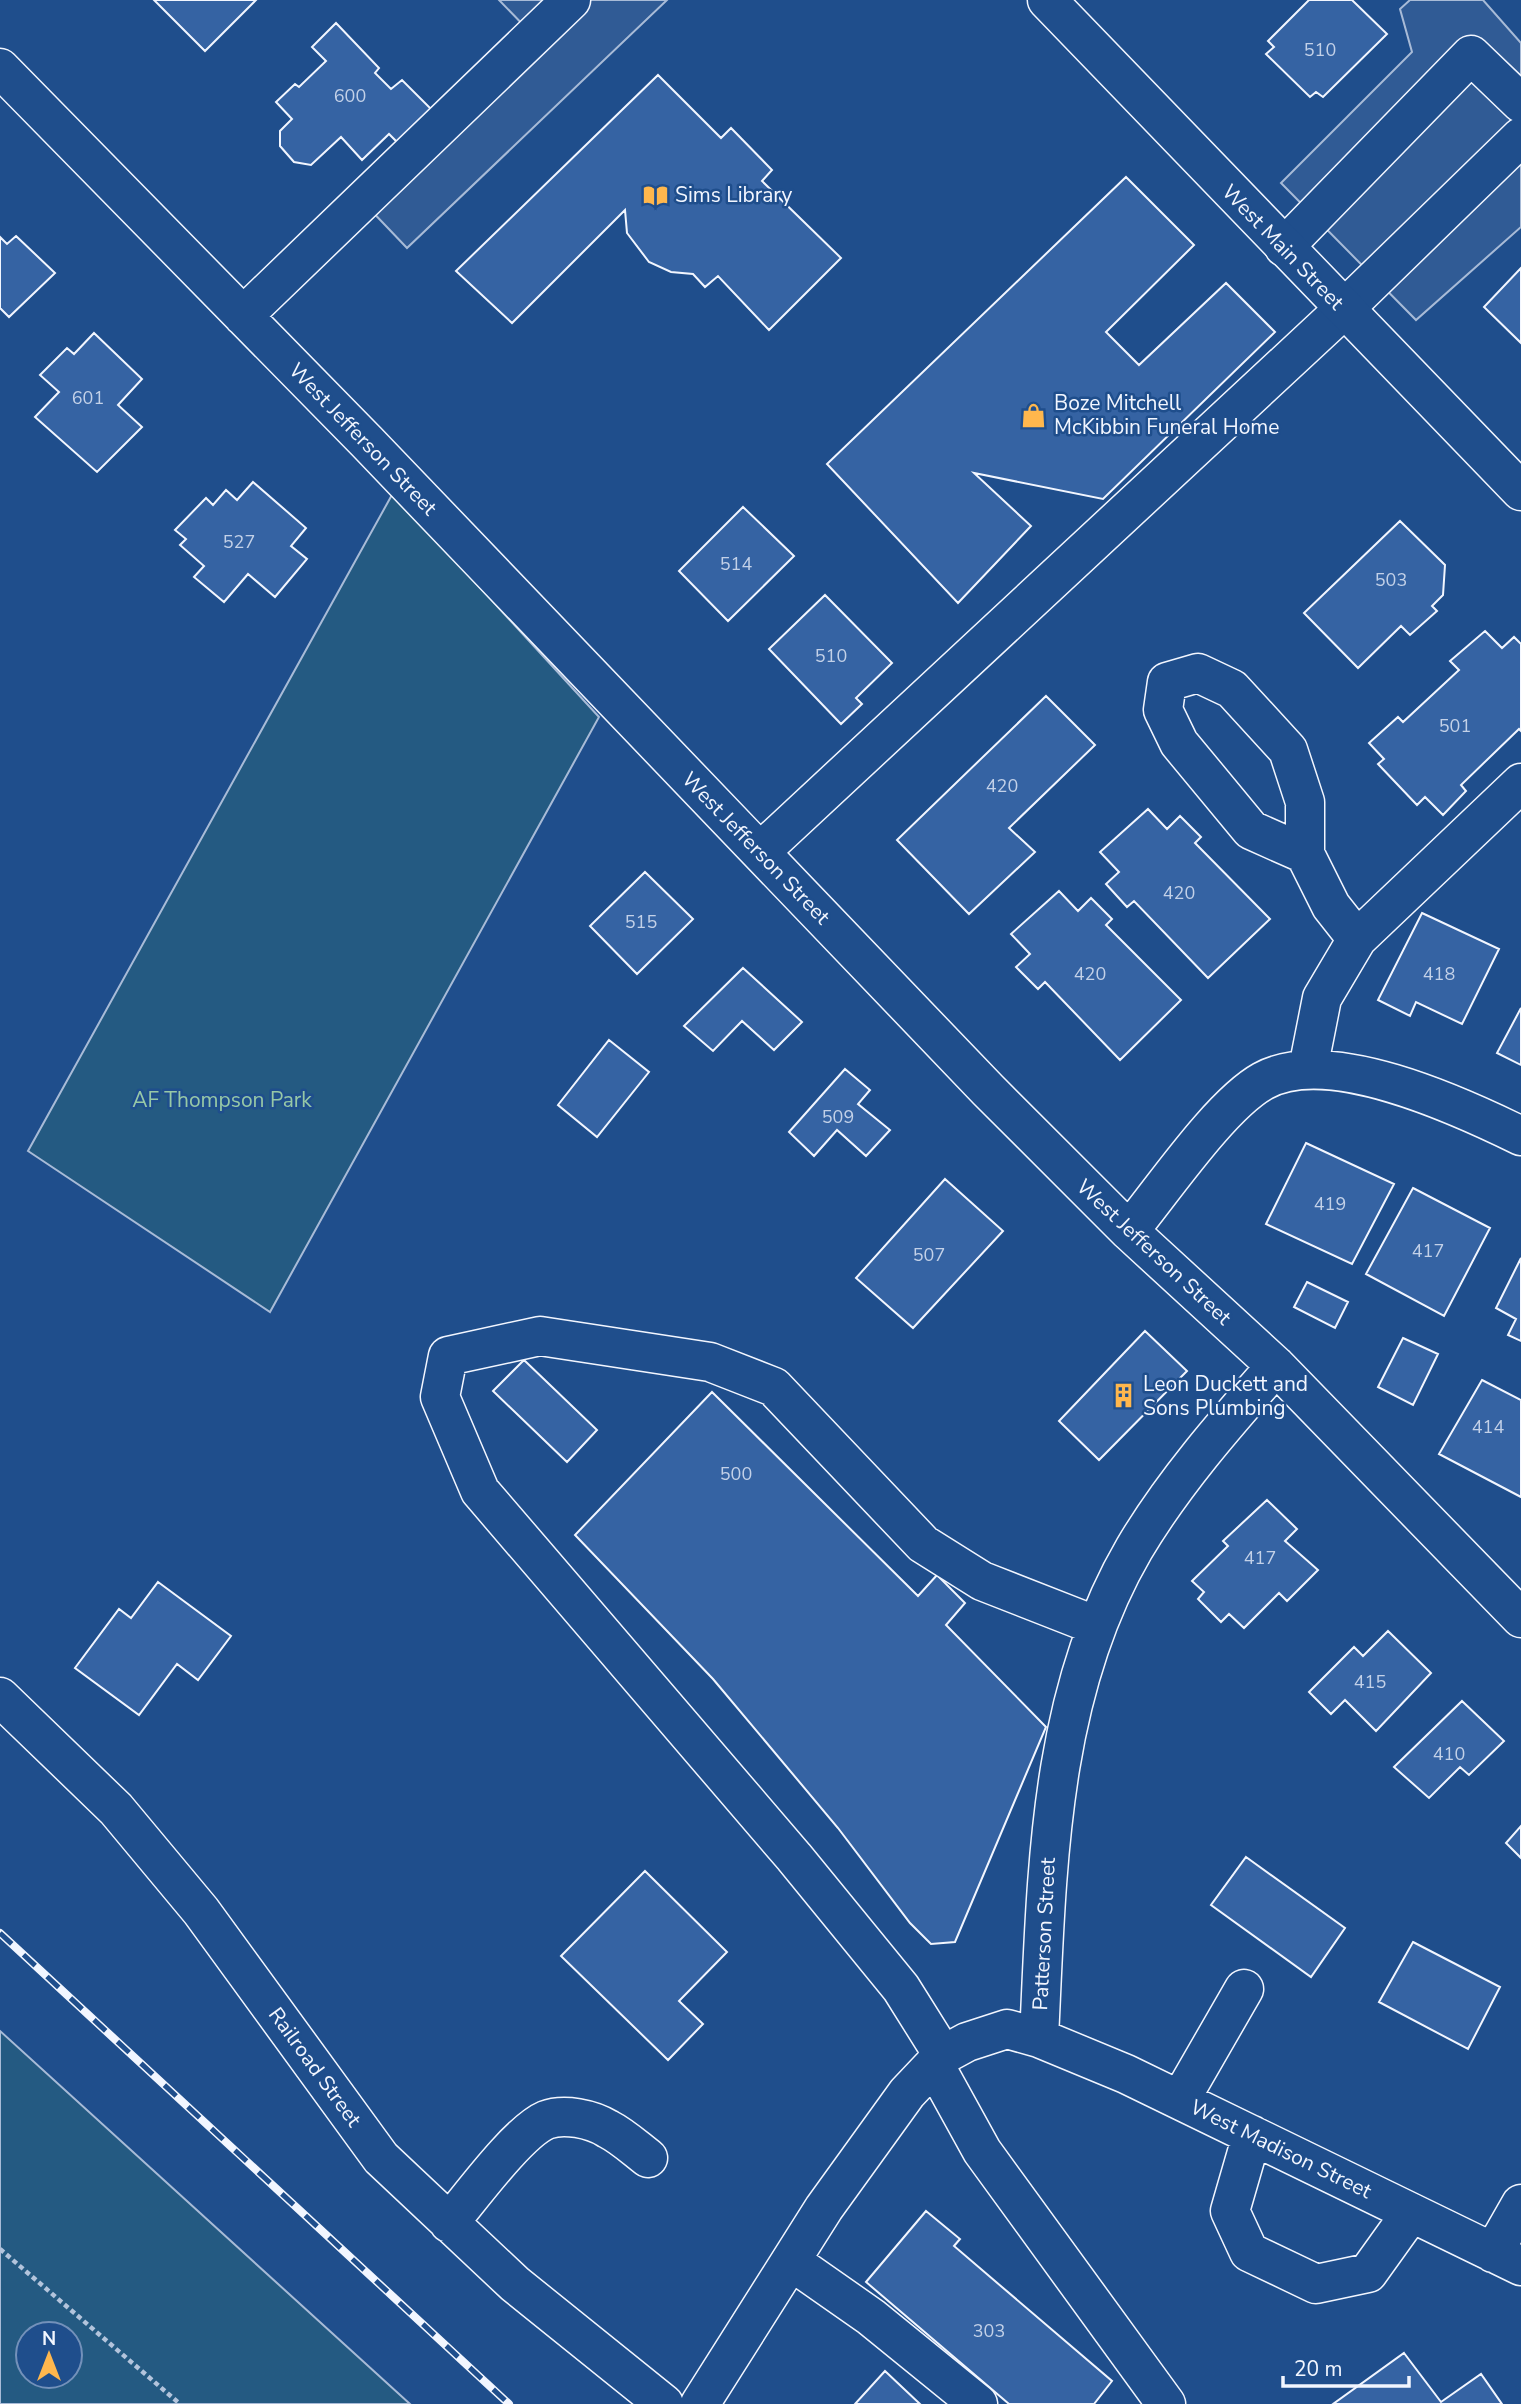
<svg xmlns="http://www.w3.org/2000/svg" width="1521" height="2404" font-family="'Nunito Sans',sans-serif">
<style>
.green{fill:#245a82;stroke:#a8bbd7;stroke-width:2;fill-rule:evenodd}
.parking{fill:#305b95;stroke:#a8bbd7;stroke-width:2}
.building{fill:#3563a3;stroke:#f2f6ff;stroke-width:2}
.lines{fill:none;stroke-linecap:round;stroke-linejoin:round}
.minor-casing{stroke:#f2f6ff;stroke-width:41}
.major-casing{stroke:#f2f6ff;stroke-width:41}
.path{stroke:#b3c4dc;stroke-width:4.5;stroke-dasharray:5 3.5;stroke-linecap:butt}
.minor{stroke:#1f4e8c;stroke-width:38}
.major{stroke:#1f4e8c;stroke-width:38}
.rail-casing{stroke:#f2f6ff;stroke-width:8}
.rail{stroke:#1f4e8c;stroke-width:5;stroke-dasharray:16;stroke-linecap:butt}
.labels{text-anchor:middle;dominant-baseline:central;stroke-width:5;stroke-linejoin:round;paint-order:stroke}
.number-label{font-size:18px;fill:#c3d1e8}
.poi-label{font-size:21px;fill:#f2f6ff;stroke:#1f4e8c;text-anchor:start}
.street-label{font-size:21px;fill:#f2f6ff;stroke:#1f4e8c}
.park-label{font-size:21px;fill:#97c8a6;stroke:#1f4e8c}
</style>
<rect width="100%" height="100%" fill="#1f4e8c"/>
<path class="green" d="M393,493L599,717L270,1312L28,1151Z
M0,2031L410,2404H0ZM70,2334V2376H28V2334Z"/>
<path class="parking" d="M499,0H667L407,248L364,203L534,36Z
M1410,0H1483L1521,43V227L1416,320L1281,183L1412,52L1400,9Z"/>
<path class="building" d="M154,0H256L205,51Z
M1309,0H1352L1387,34L1323,97L1316,92L1310,97L1266,54L1274,47L1268,41Z
M336,23L379,68L375,73L391,89L402,80L432,110L398,143L389,134L362,160L341,137L311,165L294,162L280,146V131L292,119L276,102L295,84L299,87L326,61L312,47Z
M658,75L721,138L731,128L772,170L762,181L841,258L769,330L718,276L705,287L693,274L671,272L649,262L627,233L625,210L512,323L456,271Z
M1126,177L1194,245L1106,332L1139,365L1226,283L1275,332L1103,499L974,473L1031,526L958,603L827,464Z
M16,236L55,273L9,317L0,308V237L7,244Z
M1521,268V343L1484,307Z
M94,333L142,379L118,405L142,427L97,472L35,417L59,392L40,375L67,348L74,354Z
M253,482L306,528L291,546L307,559L275,597L248,574L224,602L194,577L204,566L180,545L186,539L175,530L206,498L213,505L226,490L237,500Z
M743,507L794,556L728,621L679,571Z
M1400,521L1445,565L1443,595L1432,606L1437,611L1410,635L1401,626L1358,668L1304,613Z
M825,595L892,663L856,698L862,704L841,724L769,649Z
M1485,631L1502,648L1514,637L1521,644V731L1519,729L1461,785L1466,791L1443,815L1425,797L1417,805L1378,764L1384,759L1369,743L1398,717L1403,722L1459,670L1450,661Z
M1046,696L1095,745L1009,828L1035,852L969,914L897,840Z
M1148,809L1167,829L1180,816L1201,837L1195,843L1270,919L1208,978L1134,901L1127,907L1106,884L1119,872L1100,852Z
M645,872L693,919L637,974L590,926Z
M1059,891L1078,911L1091,898L1112,919L1106,925L1181,1000L1120,1060L1045,982L1038,989L1016,967L1030,954L1011,934Z
M1422,913L1499,949L1462,1024L1416,1002L1410,1016L1378,1000Z
M743,968L802,1022L774,1050L742,1021L713,1051L684,1026Z
M1521,1008V1065L1497,1053Z
M609,1040L649,1072L597,1137L558,1105Z
M845,1069L870,1090L858,1104L890,1130L866,1156L837,1130L814,1156L789,1132Z
M1306,1143L1394,1184L1352,1264L1266,1224Z
M945,1179L1003,1231L913,1328L856,1278Z
M1413,1188L1490,1228L1444,1316L1366,1274Z
M1521,1258V1341L1508,1335L1516,1319L1496,1308Z
M1307,1282L1348,1302L1335,1328L1294,1307Z
M1145,1331L1187,1371L1099,1460L1059,1421Z
M1403,1338L1438,1354L1413,1405L1378,1387Z
M524,1360L597,1430L567,1462L493,1391Z
M1482,1380L1521,1400V1497L1439,1454Z
M712,1392L918,1596L937,1575L965,1603L946,1625L1046,1727L955,1942L931,1944L910,1923L838,1828L713,1679L575,1535Z
M1267,1500L1297,1529L1285,1541L1318,1570L1287,1601L1279,1593L1244,1628L1229,1614L1221,1622L1198,1599L1204,1592L1192,1581L1228,1546L1223,1541Z
M158,1582L231,1636L198,1680L177,1664L139,1715L75,1668L119,1609L131,1618Z
M1388,1631L1431,1673L1376,1731L1345,1700L1331,1714L1309,1692L1354,1647L1363,1656Z
M1462,1701L1504,1741L1469,1775L1460,1767L1429,1798L1394,1767Z
M1521,1826V1858L1506,1843Z
M1246,1857L1345,1928L1311,1977L1211,1905Z
M645,1871L727,1952L679,2001L703,2024L668,2060L561,1956Z
M1413,1942L1500,1987L1468,2049L1379,2002Z
M926,2211L960,2239L954,2246L1112,2381L1094,2404H1009L866,2282Z
M1404,2353L1441,2402L1481,2374L1502,2404H1333Z
M885,2371L920,2404H855Z"/>
<g class="lines">
<defs>
<path id="minor" d="M0,68L367,442L988,1090L1129,1231L1276,1366L1521,1618
M1284,247L1471,55L1521,103
M243,316L571,0
M760,852L1343,310L1521,137
M1305,854L1251,830L1179,743L1163,710L1167,682L1198,673L1232,689L1288,750L1305,802V854L1331,906L1357,939
M1308,1069L1322,998L1357,939L1521,783
M1129,1231C1162,1191 1220,1105 1263,1081C1328,1045 1460,1106 1521,1136
M0,1697L116,1809L201,1911L381,2158L515,2284L664,2404
M1039,2038C1047,1873 1048,1696 1134,1549C1173,1483 1225,1424 1276,1366
M943,2055L901,1988L794,1857L480,1491L440,1397L448,1356L540,1336L710,1362L774,1387L923,1544L982,1581L1097,1626
M934,2064L982,2151L1166,2404
M1180,2100L1244,1989
M1252,2135L1230,2211L1249,2252L1316,2284L1368,2273L1411,2213
M449,2223C470,2198 518,2132 546,2120C564,2113 592,2119 608,2129C622,2136 635,2148 648,2158
M1493,2253L1521,2204
M791,2261L871,2317L978,2404
M700,2404L824,2208L907,2093L943,2055L967,2042L1007,2029L1039,2038L1126,2074L1521,2266"/>
<path id="major" d="M1047,0L1521,491"/>
</defs>
<use href="#minor" class="minor-casing"/>
<use href="#major" class="major-casing"/>
<path class="path" d="M0,2249L180,2404"/>
<use href="#minor" class="minor"/>
<use href="#major" class="major"/>
<defs>
<path id="rail" d="M0,1933L509,2404"/>
</defs>
<use href="#rail" class="rail-casing"/>
<use href="#rail" class="rail"/>
</g>
<defs>
<symbol id="library-bare" viewBox="-9 -9 18 18"><path d="M-6-4Q-3-5.5-.7-3.5V5Q-3 3-6 4ZM6-4Q3-5.5 .7-3.5V5Q3 3 6 4Z" fill="#ffb74d" stroke="#1f4e8c" stroke-width="2.5" paint-order="stroke"/></symbol>
<symbol id="shop-bare" viewBox="-9 -9 18 18"><path d="M-5-2.5h2.3a2.7 3.5 0 0 1 5.4 0H5L5.5 6h-11ZM-1.5-2.5h3a1.5 2.3 0 0 0-3 0Z" fill="#ffb74d" stroke="#1f4e8c" stroke-width="2.5" paint-order="stroke"/></symbol>
<symbol id="building-bare" viewBox="-9 -9 18 18"><path d="M-4-6H4V6H1V3H-1V6H-4ZM-2.5-4.3h1.7v1.8h-1.7ZM.8-4.3h1.7v1.8H.8ZM-2.5-1h1.7V.8h-1.7ZM.8-1h1.7V.8H.8Z" fill="#ffb74d" stroke="#1f4e8c" stroke-width="2.5" paint-order="stroke"/></symbol>
</defs>
<g fill-rule="evenodd">
<use href="#library-bare" x="638" y="178" width="35" height="35"/>
<use href="#shop-bare" x="1016" y="398" width="35" height="35"/>
<use href="#building-bare" x="1106" y="1378" width="35" height="35"/>
</g>
<g class="labels">
<g class="number-label">
<text x="1320" y="50">510</text>
<text x="350" y="96">600</text>
<text x="88" y="398">601</text>
<text x="239" y="542">527</text>
<text x="736" y="564">514</text>
<text x="1391" y="580">503</text>
<text x="831" y="656">510</text>
<text x="1455" y="726">501</text>
<text x="1002" y="786">420</text>
<text x="1179" y="893">420</text>
<text x="641" y="922">515</text>
<text x="1090" y="974">420</text>
<text x="1439" y="974">418</text>
<text x="838" y="1117">509</text>
<text x="1330" y="1204">419</text>
<text x="1428" y="1251">417</text>
<text x="929" y="1255">507</text>
<text x="1488" y="1427">414</text>
<text x="736" y="1474">500</text>
<text x="1260" y="1558">417</text>
<text x="1370" y="1682">415</text>
<text x="1449" y="1754">410</text>
<text x="989" y="2331">303</text>
</g>
<g class="poi-label">
<text x="675" y="195">Sims Library</text>
<text x="1054" y="403">Boze Mitchell<tspan x="1054" dy="24">McKibbin Funeral Home</tspan></text>
<text x="1143" y="1384">Leon Duckett and<tspan x="1143" dy="24">Sons Plumbing</tspan></text>
</g>
<g class="street-label">
<text transform="translate(1283 247) rotate(46)">West Main Street</text>
<text transform="translate(363 439) rotate(46)">West Jefferson Street</text>
<text transform="translate(756 848) rotate(46)">West Jefferson Street</text>
<text transform="translate(1154 1252) rotate(43)">West Jefferson Street</text>
<text transform="translate(1044 1934) rotate(-87)">Patterson Street</text>
<text transform="translate(315 2067) rotate(54)">Railroad Street</text>
<text transform="translate(1281 2149) rotate(26)">West Madison Street</text>
</g>
<g class="park-label">
<text x="222" y="1100">AF Thompson Park</text>
</g>
</g>
<g transform="translate(49 2355)"><circle r="33" fill="#1f4e8c" stroke="#7391ba" stroke-width="2"/>
<path d="M0-5L12 26L0 18L-12 26Z" fill="#ffb74d"/>
<text y="-10" font-size="19" font-weight="bold" text-anchor="middle" fill="#f2f6ff">N</text>
</g>
<path d="M1283 2376v10h126v-10" fill="none" stroke="#f2f6ff" stroke-width="3.5"/>
<text x="1294" y="2376" font-size="21" fill="#f2f6ff" stroke="#1f4e8c" stroke-width="5" paint-order="stroke">20 m</text>
</svg>
